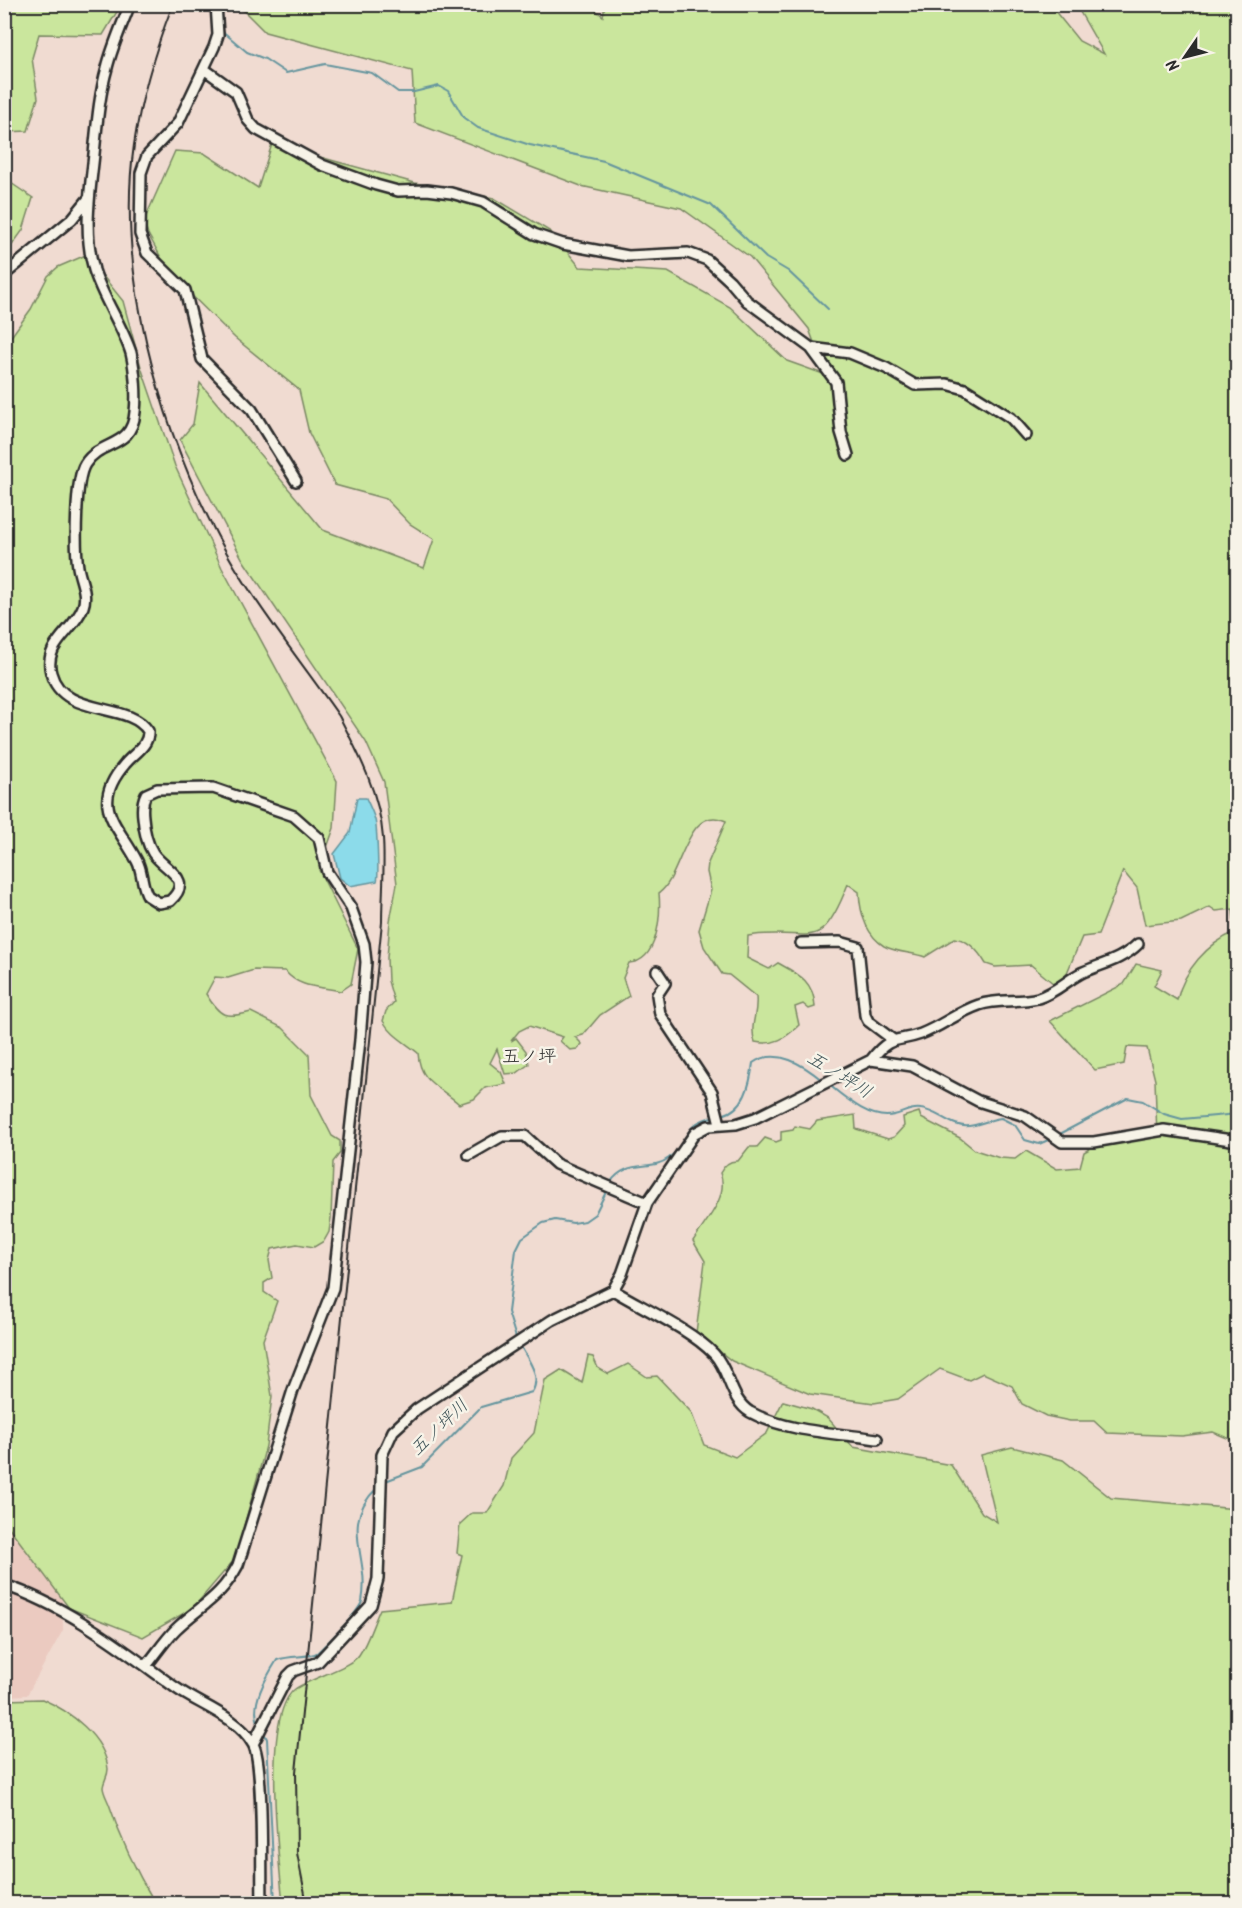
<svg xmlns="http://www.w3.org/2000/svg" width="1242" height="1908" font-family="Kalam,'Klee One',sans-serif">
<style>
.built{fill:#ebcac0}
.green{fill:#cae69d;stroke:#7a8864;stroke-width:1.5}
.water{fill:#8cdbea;stroke:#65959e;stroke-width:1.5}
.lines{fill:none;stroke-linecap:round;stroke-linejoin:round}
.stream{stroke:#65959e;stroke-width:2}
.minor-casing{stroke:#2b2b2b;stroke-width:14}
.minor{stroke:#f7f3e8;stroke-width:9}
.rail{stroke:#2b2b2b;stroke-width:2}
.labels{text-anchor:middle;dominant-baseline:central;stroke-width:5;stroke-linejoin:round;paint-order:stroke}
.neighbourhood-label{font-size:18px;fill:#2b2b2b;stroke:#f7f3e8}
.water-label{font-size:18px;font-style:italic;fill:#43575b;stroke:#f7f3e8}
</style>
<rect width="100%" height="100%" fill="#f0dbd1"/>
<filter id="ink" filterUnits="userSpaceOnUse"><feTurbulence type="fractalNoise" baseFrequency=".0167" numOctaves="2"/><feDisplacementMap in="SourceGraphic" scale="12" xChannelSelector="R" yChannelSelector="G"/><feConvolveMatrix kernelMatrix="1 2 1 2 8 2 1 2 1" color-interpolation-filters="sRGB"/></filter>
<g filter="url(#ink)">
<path class="built" d="M4,1437L60,1534L63,1630L27,1695L5,1696Z"/>
<path class="green" d="M588,4L603,16L605,4L1050,5L1079,41L1104,54L1076,5H1237V1442L1213,1432L1182,1436L1107,1433L1094,1421H1070L1046,1416L1022,1404L1012,1386L983,1373L969,1380L940,1369L898,1399L874,1403L810,1394L732,1361L696,1333L705,1261L693,1241C705,1222 730,1196 720,1173C724,1165 729,1160 738,1161L749,1147H757L765,1138L776,1142L781,1140V1132L793,1130L795,1126L810,1129L817,1121L855,1115L856,1129L888,1139L894,1137L904,1126L903,1117L919,1112L921,1118L960,1138L975,1150L1000,1158L1015,1159L1026,1151L1057,1169L1080,1167L1084,1152L1093,1147L1157,1137L1155,1080L1147,1048L1127,1047L1124,1064L1095,1070L1050,1021L1124,984L1136,964L1162,970L1154,986L1177,1000C1184,970 1207,944 1235,932L1233,909L1216,911L1210,907L1181,921L1145,925L1137,888L1123,871L1098,935L1082,937L1064,980L1054,984L1031,965L995,967L986,964C979,952 969,940 955,938L925,957C914,953 894,952 884,946C865,934 860,912 859,892L848,884C819,959 811,926 748,936L747,958L769,969L778,963C798,974 814,981 815,1007L809,1009L803,1004L795,1007L799,1025C786,1038 774,1046 755,1042C749,1025 758,1015 756,997L729,975L722,974L704,947L699,930L711,890L707,872L708,863L726,821C686,802 682,878 659,893C661,915 658,962 629,963L623,978L629,996L600,1015L583,1035L575,1037L582,1044L577,1049L570,1050L560,1041L563,1037L529,1026L519,1031L511,1041L516,1038L526,1051L529,1064L517,1073L505,1074L497,1049L490,1063L501,1072L506,1084L485,1088L474,1099L459,1104C439,1086 420,1083 418,1053C405,1042 391,1035 383,1021L386,1011L394,1002L388,981L387,958L390,921L397,884L384,782L366,742L243,560L180,440L193,424L200,383L323,530L424,568L434,539L410,524L386,499L335,485L309,433L299,390L235,338L170,274L148,234L144,221L175,151L204,153L258,188L272,144L415,183L494,198L551,232L580,267L668,272L730,307L787,361L826,375L809,329L750,257L681,208L581,186L415,123L412,71L265,32L238,5Z
M4,5H121L103,35L39,34L32,58L38,98L28,131L5,132Z
M5,179L33,198L23,230L5,255Z
M86,255L123,301L141,367L175,466L222,568L337,781L334,828L319,870L358,949L351,984L341,991C320,986 300,989 285,971L254,970L228,978L215,977L206,994C220,1017 225,1019 251,1012L283,1028L309,1054L311,1095L332,1136L340,1141V1153L333,1162L331,1218L329,1232L324,1241L314,1247L297,1244L272,1249L269,1260L272,1278L264,1283V1292L277,1301L263,1340L272,1396L266,1446L235,1559L193,1608L143,1637L69,1608L5,1522V345L31,309L48,276L58,267Z
M588,1356L593,1357L598,1368L608,1374L628,1364L647,1377L657,1376L691,1412L704,1445L735,1457L767,1433L783,1401L812,1409L828,1418L853,1447L951,1465L982,1513L997,1522L981,1455L1012,1447L1063,1460L1111,1498L1237,1509V1903H283C279,1862 261,1715 295,1689C309,1679 351,1667 359,1655C368,1642 373,1624 380,1609L452,1602L462,1555L457,1553L460,1524L472,1513H487L504,1486L511,1458L534,1433L545,1380L561,1370L582,1383Z
M42,1699C70,1711 105,1737 108,1769C108,1776 104,1780 103,1787C103,1792 107,1799 109,1804C120,1838 137,1873 155,1903H5V1700Z"/>
<path class="water" d="M357,798H366C369,805 373,812 375,820C377,828 379,876 377,881L350,886L340,878L334,854L350,833Z"/>
<g class="lines">
<path class="stream" d="M211,4L213,21
M221,30L247,52L265,59L286,73L325,64L372,73L398,92H414L439,86L448,91L464,118L478,128L530,145L604,161L711,205L766,258L788,271L828,309
M828,1084C844,1097 871,1121 894,1115C904,1113 911,1107 921,1109C938,1111 952,1128 969,1126C980,1125 990,1119 1001,1118L1015,1125L1025,1140L1039,1144L1053,1138
M722,1115C745,1109 750,1085 753,1063C777,1047 804,1065 823,1081
M1058,1135L1128,1098L1143,1101L1164,1114L1182,1119L1238,1114
M610,1183C627,1158 651,1172 669,1158C692,1140 680,1124 716,1116
M517,1341L508,1312L516,1250L522,1238L543,1223L555,1220L573,1223L585,1221L595,1214L608,1188
M383,1482L422,1467L481,1407L532,1392C542,1376 528,1360 520,1345
M259,1724C249,1705 267,1676 277,1660C292,1655 307,1658 317,1653C327,1643 359,1613 362,1601C371,1557 338,1525 377,1488
M263,1731L267,1739L275,1904"/>
<defs>
<path id="minor" d="M130,4C122,25 112,47 107,68C99,96 97,125 94,154C90,193 83,231 94,270C103,299 122,325 131,353C135,370 137,395 135,412C132,449 101,439 85,464C75,479 75,548 78,567C80,580 88,594 83,607C74,631 43,644 51,673C63,718 129,701 148,731C149,746 134,753 125,764C89,806 117,823 137,861C143,872 141,885 148,896L159,903L170,901C195,878 164,870 153,853C146,842 144,830 143,817C142,809 142,802 146,794L157,789L213,788L294,816L319,838L327,872L351,908L364,944L366,962L360,1040L333,1288L293,1390L238,1565C220,1599 201,1605 176,1629C165,1640 156,1654 146,1666
M216,4L218,35L214,47L178,123L147,156L141,173L140,234L147,253L185,290L202,359L252,410L296,481
M204,69L236,92L248,120L256,129L322,165L376,185L398,191L427,190L451,193L483,202L534,234L563,244L628,256L688,253L707,260L730,281L747,301L811,348L836,382L841,432L848,455
M4,275L72,219L89,198
M811,348L850,353L886,368L915,385L947,384L965,389L1011,418L1026,435
M801,943L840,942L858,947L865,1015L868,1021L892,1039
M657,971L665,983L657,995L660,1014L712,1092L720,1124
M871,1060C891,1034 896,1043 921,1034C942,1026 958,1012 979,1005C998,998 1018,1003 1038,998C1055,993 1066,981 1081,973C1101,964 1122,960 1138,944
M469,1155L502,1136H525L556,1164L647,1203
M613,1290C644,1309 690,1329 714,1354C730,1371 730,1400 750,1412C786,1432 837,1433 877,1439
M4,1585C68,1606 123,1650 176,1688C200,1705 238,1717 253,1744C264,1762 261,1876 262,1904
M253,1744L288,1676L293,1671L318,1662L371,1605L378,1579L382,1455L393,1431L417,1409L552,1320L613,1290L622,1274L647,1203L695,1133L708,1126L736,1124L755,1118L871,1060L912,1066L978,1101L1025,1116L1062,1142H1094L1164,1130L1238,1141"/>
</defs>
<use href="#minor" class="minor-casing"/>
<use href="#minor" class="minor"/>
<path class="rail" d="M173,4C155,50 141,96 134,145C116,270 159,424 217,535C250,599 298,657 339,716C359,754 380,795 383,838C385,866 382,894 382,922L296,1772L297,1853L307,1904"/>
</g>
</g>
<g class="labels">
<g class="neighbourhood-label">
<text x="529" y="1057">五ノ坪</text>
</g>
<g class="water-label">
<text transform="translate(839 1076) rotate(32)">五ノ坪川</text>
<text transform="translate(440 1428) rotate(-44)">五ノ坪川</text>
</g>
</g>
<rect width="1242" height="1908" fill="none" stroke="#f7f3e8" stroke-width="24"/>
<rect x="12" y="12" width="1218" height="1884" fill="none" stroke="#2b2b2b" stroke-width="2" filter="url(#ink)"/>
<g transform="translate(1185 57) rotate(235)" stroke="#f7f3e8" stroke-width="4.5" paint-order="stroke">
<path d="M0-4.5L10 22L0 15L-10 22Z" fill="#2b2b2b"/>
<text y="-9" font-size="16" font-weight="bold" text-anchor="middle" fill="#2b2b2b">N</text>
</g>
</svg>
